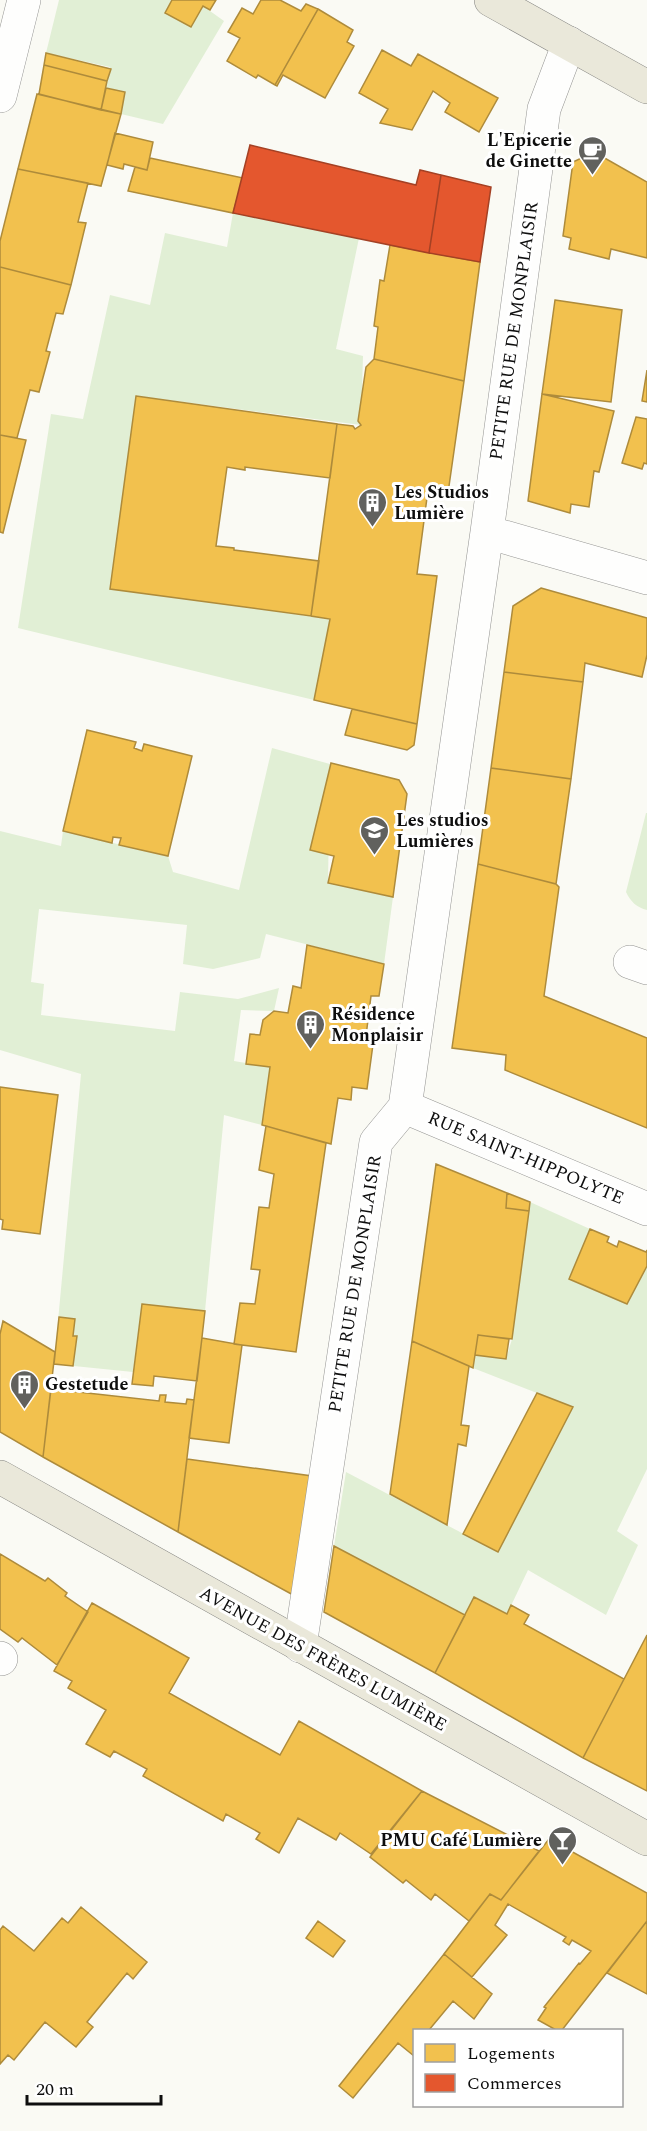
<svg xmlns="http://www.w3.org/2000/svg" width="647" height="2131" font-family="Spectral,serif">
<style>
.green{fill:#e1efd5}
.homes{fill:#f2c14e;stroke:#ae8b3b;stroke-width:1.5}
.shops{fill:#e4572e;stroke:#a44124;stroke-width:1.5}
.lines{fill:none;stroke-linecap:round;stroke-linejoin:round}
.minor-casing{stroke:#949492;stroke-width:34}
.major-casing{stroke:#82827f;stroke-width:34}
.minor{stroke:#fefefd;stroke-width:33}
.major{stroke:#eae8da;stroke-width:33}
.labels{text-anchor:middle;dominant-baseline:central;stroke-width:6;stroke-linejoin:round;paint-order:stroke}
.poi-label{font-size:18px;font-weight:bold;fill:#0e0e0e;stroke:#fff;text-anchor:start}
.street-label{font-size:18px;fill:#0e0e0e;stroke:#fff}
</style>
<rect width="100%" height="100%" fill="#fafaf4"/>
<path class="green" d="M59,0H172L165,13L191,27L203,6L224,21L163,124L121,114L125,92L106,88L110,67L46,53Z
M233,213L359,238L336,349L363,356L361,425L137,396L110,588L330,619L314,700L18,628L51,414L83,419L110,295L150,305L165,233L227,247Z
M272,748L330,764L328,882L393,897L384,964L266,934L260,958L213,969L183,964L187,925L39,909L31,982L44,984L41,1015L175,1031L180,992L238,999L279,988L274,1011L241,1010L234,1061L270,1067L262,1125L224,1115L205,1311L142,1304L133,1372L54,1364L81,1074L0,1050V831L61,846L63,831L168,856L173,872L239,890Z
M646,813H647V910C637,908 630,901 626,892Z
M530,1202L590,1229L570,1280L627,1304L647,1266V1469L617,1531L638,1545L606,1615L528,1570L507,1614L475,1597L465,1615L334,1546L346,1472L498,1552L573,1407L473,1368L475,1355L506,1359L512,1339Z"/>
<path class="homes" d="M172,0H216L210,10L203,6L191,27L165,13Z
M261,0H280L301,11L306,4L318,9L275,85L258,75L256,78L227,61L240,38L228,32L242,8L253,14Z
M318,9L353,30L347,42L354,46L325,98L283,75L277,86L275,85Z
M382,50L411,66L418,54L498,98L479,132L445,112L450,103L433,91L412,130L380,123L388,109L359,93Z
M46,53L111,69L107,81L44,65Z
M44,65L107,81L101,110L39,94Z
M106,88L125,92L121,114L101,110Z
M37,94L121,114L101,186L18,169Z
M115,133L153,142L147,170L124,164L123,169L107,165Z
M594,152L647,182V258L611,249L609,259L569,249L571,238L563,236L573,162Z
M150,158L243,178L233,213L128,191L135,167L147,170Z
M18,169L88,183L78,222L86,223L71,285L0,267V241Z
M390,245L480,262L464,381L374,359L378,327L374,326L380,280L384,281Z
M0,267L71,285L63,314L56,313L46,351L50,352L39,392L30,390L17,438L0,435Z
M555,300L622,310L611,402L542,394Z
M374,359L464,381L448,493L428,490L417,574L437,576L417,724L314,700L330,619L311,616L337,424L353,426L355,429L361,425L358,421L366,367Z
M647,370V402L642,401Z
M542,394L614,411L599,472L594,471L589,507L571,504L570,513L528,501Z
M136,396L337,424L330,478L245,467V470L227,467L216,546L234,548V550L319,561L311,616L110,589Z
M636,417L647,419V464L644,463L642,469L622,463Z
M0,435L26,440L3,533L0,532Z
M541,588L647,618V655L642,677L585,663L583,682L504,672L513,606Z
M504,672L583,682L571,779L491,768Z
M352,709L417,724L414,745L407,750L345,735Z
M87,730L136,742L134,748L142,751L144,744L192,756L168,856L119,845L121,838L113,837L112,843L63,831Z
M331,763L399,780L407,794L393,897L328,883L334,856L310,850Z
M491,768L571,779L556,884L478,864Z
M478,864L556,884L559,887L544,996L647,1038V1128L505,1070L506,1055L452,1048Z
M307,945L384,964L379,996H371L366,1036L374,1037L367,1089L352,1087L351,1100L338,1098L331,1144L262,1125L270,1067L246,1064L250,1034L260,1035L263,1020L274,1011L288,1013L293,986L301,988Z
M0,1087L58,1095L40,1234L2,1229L3,1220L0,1219Z
M266,1126L326,1143L296,1352L234,1344L240,1303L255,1304L260,1270L251,1269L259,1207L269,1208L274,1174L259,1170Z
M436,1164L507,1193L506,1208L529,1211L512,1339L478,1335L473,1368L412,1341Z
M507,1193L530,1202L529,1211L506,1208Z
M590,1229L609,1237L607,1242L617,1247L619,1241L646,1252L647,1250V1266L627,1304L569,1279Z
M142,1304L205,1311L197,1381L154,1376L153,1386L132,1384Z
M59,1317L75,1319L73,1336H77L73,1366L54,1364Z
M3,1321L55,1352L43,1457L0,1432V1334Z
M478,1335L509,1339L506,1359L475,1355Z
M202,1338L242,1345L229,1443L189,1438Z
M412,1341L469,1366L461,1425L469,1426L466,1446L458,1444L447,1525L390,1494Z
M51,1389L159,1401L160,1395H166L165,1402L186,1404L187,1399L194,1400L178,1532L43,1457Z
M537,1393L573,1407L498,1552L463,1534Z
M187,1459L312,1476L295,1596L178,1532Z
M334,1546L465,1615L435,1673L324,1612Z
M0,1554L45,1581L48,1578L67,1593L65,1596L88,1612L57,1665L22,1638L18,1642L0,1629Z
M474,1597L507,1614L511,1605L529,1615L524,1624L624,1679L583,1758L435,1673Z
M92,1603L189,1658L169,1693L280,1755L299,1721L422,1791L371,1854L340,1833L336,1840L298,1818L279,1853L256,1839L260,1833L226,1814L223,1821L143,1776L147,1769L114,1751L110,1757L86,1744L106,1710L68,1688L72,1681L54,1671Z
M647,1635V1791L583,1758Z
M422,1791L539,1851L501,1900L490,1894L469,1921L435,1894L431,1900L406,1880L403,1883L370,1857Z
M549,1839L647,1893V1921L562,2030H556L538,2020L546,2008L544,2007L579,1963L580,1964L591,1951L572,1940L569,1945L563,1941L566,1937L508,1904L495,1925L507,1935L472,1977L444,1954L490,1894L501,1900Z
M81,1907L147,1962L133,1979L127,1973L87,2022L93,2027L76,2047L45,2022L14,2060L8,2055L0,2064V1930L3,1926L34,1951L62,1918L68,1923Z
M318,1921L345,1941L333,1957L306,1938Z
M647,1921V1994L607,1973Z
M444,1954L492,1994L474,2019L453,2001L429,2030H414V2056L398,2043L353,2098L339,2086Z"/>
<path class="shops" d="M250,145L416,185L420,170L441,175L429,253L233,213Z
M441,175L491,187L480,262L429,253Z"/>
<g class="lines">
<defs>
<path id="minor" d="M0,96L24,0
M487,532L647,578
M630,962L647,968
M405,1107L647,1209
M300,1646L376,1142L405,1107L487,532L544,109L569,43
M0,1658L1,1659"/>
<path id="major" d="M491,0L647,87
M0,1477L647,1839"/>
</defs>
<use href="#minor" class="minor-casing"/>
<use href="#major" class="major-casing"/>
<use href="#minor" class="minor"/>
<use href="#major" class="major"/>
</g>
<defs>
<symbol id="cafe-pin" viewBox="-11 -11 22 30"><path d="M0 17L-7.5 6A9.5 9.5 0 1 1 7.5 6Z" fill="#61615e" stroke="#fff"/><path d="M-5.5-4.5H6V0H3Q3 3.5 0 3.5H-2.5Q-5.5 3.5-5.5 0ZM3-3.2v2h1.7v-2ZM-6 4.5H4V6H-6Z" fill="#fff"/></symbol>
<symbol id="building-pin" viewBox="-11 -11 22 30"><path d="M0 17L-7.5 6A9.5 9.5 0 1 1 7.5 6Z" fill="#61615e" stroke="#fff"/><path d="M-4-6H4V6H1V3H-1V6H-4ZM-2.5-4.3h1.7v1.8h-1.7ZM.8-4.3h1.7v1.8H.8ZM-2.5-1h1.7V.8h-1.7ZM.8-1h1.7V.8H.8Z" fill="#fff"/></symbol>
<symbol id="university-pin" viewBox="-11 -11 22 30"><path d="M0 17L-7.5 6A9.5 9.5 0 1 1 7.5 6Z" fill="#61615e" stroke="#fff"/><path d="M0-5L7-2L0 1L-7-2ZM-4 1L0 2.5L4 1V4Q0 6-4 4Z" fill="#fff"/></symbol>
<symbol id="bar-pin" viewBox="-11 -11 22 30"><path d="M0 17L-7.5 6A9.5 9.5 0 1 1 7.5 6Z" fill="#61615e" stroke="#fff"/><path d="M-6-5H6L.8 .8V4.5H3.5V6h-7V4.5H-.8V.8Z" fill="#fff"/></symbol>
</defs>
<g fill-rule="evenodd">
<use href="#cafe-pin" x="576" y="134" width="33" height="45"/>
<use href="#building-pin" x="356" y="486" width="33" height="45"/>
<use href="#university-pin" x="358" y="814" width="33" height="45"/>
<use href="#building-pin" x="294" y="1008" width="33" height="45"/>
<use href="#building-pin" x="8" y="1368" width="33" height="45"/>
<use href="#bar-pin" x="546" y="1824" width="33" height="45"/>
</g>
<g class="labels">
<g class="poi-label">
<text x="572" y="140" text-anchor="end">L'Epicerie<tspan x="572" dy="21">de Ginette</tspan></text>
<text x="394" y="492">Les Studios<tspan x="394" dy="21">Lumière</tspan></text>
<text x="396" y="820">Les studios<tspan x="396" dy="21">Lumières</tspan></text>
<text x="331" y="1014">Résidence<tspan x="331" dy="21">Monplaisir</tspan></text>
<text x="45" y="1384">Gestetude</text>
<text x="542" y="1840" text-anchor="end">PMU Café Lumière</text>
</g>
<g class="street-label">
<text transform="translate(514 331) rotate(-82)">PETITE RUE DE MONPLAISIR</text>
<text transform="translate(526 1158) rotate(23)">RUE SAINT-HIPPOLYTE</text>
<text transform="translate(355 1284) rotate(-81)">PETITE RUE DE MONPLAISIR</text>
<text transform="translate(323 1659) rotate(29)">AVENUE DES FRÈRES LUMIÈRE</text>
</g>
</g>
<rect x="413" y="2029" width="210" height="78" fill="#ffffff" stroke="#9f9f9f" stroke-width="1.5"/>
<rect x="425" y="2044" width="30" height="18" fill="#f2c14e" stroke="#9f9f9f" stroke-width="1.5"/>
<text x="467" y="2059" font-size="18" fill="#0e0e0e">Logements</text>
<rect x="425" y="2074" width="30" height="18" fill="#e4572e" stroke="#9f9f9f" stroke-width="1.5"/>
<text x="467" y="2089" font-size="18" fill="#0e0e0e">Commerces</text>
<path d="M27 2095v9h134v-9" fill="none" stroke="#0e0e0e" stroke-width="3"/>
<text x="36" y="2095" font-size="18" fill="#0e0e0e" stroke="#ffffff" stroke-width="4.5" paint-order="stroke">20 m</text>
</svg>
